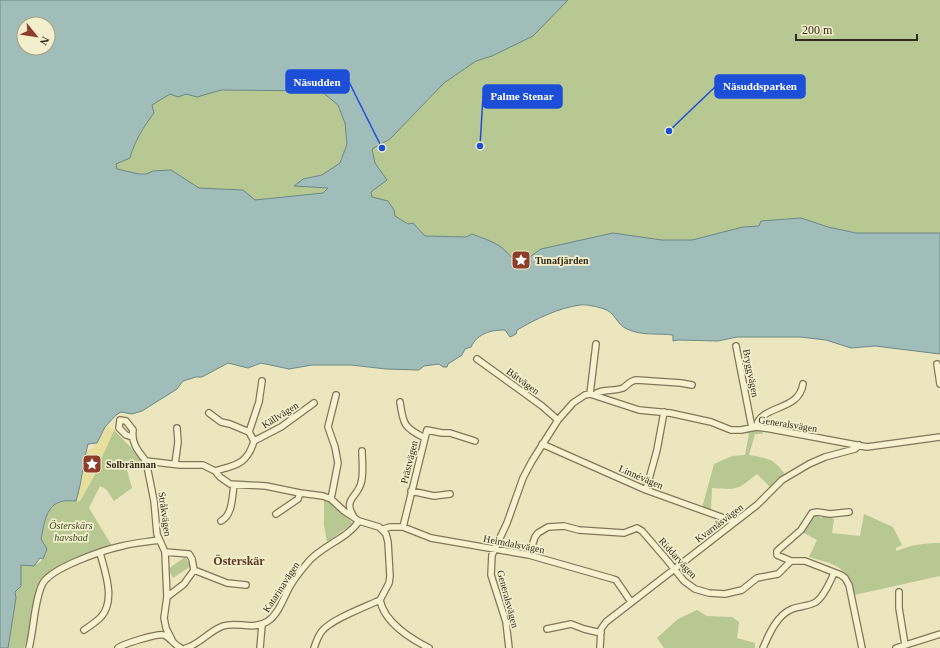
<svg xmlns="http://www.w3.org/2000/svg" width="940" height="648" font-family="'Times New Roman',serif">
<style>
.green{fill:#b8c893}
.sand{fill:#e6e09c}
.water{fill:#a1bdba;stroke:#6a8987;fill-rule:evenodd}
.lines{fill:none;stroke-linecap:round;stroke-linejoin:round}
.minor-casing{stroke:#827658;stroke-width:8}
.minor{stroke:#f6f2d0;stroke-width:5.5}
.labels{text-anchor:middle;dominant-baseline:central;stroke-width:3.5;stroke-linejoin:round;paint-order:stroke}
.poi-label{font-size:10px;font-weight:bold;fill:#322b1c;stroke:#f3efcd;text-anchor:start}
.street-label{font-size:10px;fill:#322b1c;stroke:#f3efcd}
.park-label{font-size:10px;font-style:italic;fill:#3b4d23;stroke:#f3efcd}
.quarter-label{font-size:12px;font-weight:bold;fill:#5c371e;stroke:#f3efcd}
.leader{fill:none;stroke:#1d4ed8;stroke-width:1.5}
.callout-dot{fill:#1d4ed8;stroke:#f3efcd;stroke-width:1.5}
.callout{fill:#1d4ed8;stroke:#1d4ed8;stroke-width:1.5}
.callout-label{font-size:11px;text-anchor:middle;font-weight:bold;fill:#fff}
</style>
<rect width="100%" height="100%" fill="#ebe6be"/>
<path class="green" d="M175,0H940V233H856L828,227L801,218L766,221L769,280L502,296L0,175Z
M114,430L136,453L143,463L138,467L127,470L132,488L114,501L106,489L100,486L89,508L112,546C88,553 48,563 37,587L27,640L24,648H6L15,592L21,586V565C36,566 42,565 47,549L41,539C44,522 46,503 67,501C71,501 75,500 80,501L99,467L100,461Z
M753,430L763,432L762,434H755L749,455C769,459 772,457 785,474L770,487L757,474C737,490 738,490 712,488L711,511L702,508L714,464L732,456L745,455L749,434L746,433Z
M324,500C335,504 342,515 351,521L352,524L327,542L324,525Z
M864,514L893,527L902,545L896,548V551C911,545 924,543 940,543V576L854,595C847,565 836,565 809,557L817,540L802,532L808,522L815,515L821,518L825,515L834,519L832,533L860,536Z
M185,557L191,566L173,578L168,569Z
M697,610L707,616L732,617L739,622L737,638L755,643V648H664L657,638L678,619Z"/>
<path class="sand" d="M108,425L114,430L100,461L99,467L79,502L76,501C81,484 83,467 87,450H90L97,443Z"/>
<path class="water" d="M0,0H568L533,36L492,56L476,61L444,83L390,139L372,149L375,163L387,180L371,192L372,197L388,201L394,210L395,216L408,224L413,223L425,236L466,237L472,234C482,238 493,241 501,247C508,253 513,260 521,263L541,249L613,233L662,240H692L743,227L759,226L761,221L801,218L828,227L856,233H940V354L875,346L851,348L826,340L800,337H737L718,341L678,340L673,341V335C658,333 641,336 627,329C617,325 615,312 604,309C598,307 586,304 580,305C558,308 536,319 517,330L516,334L510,337L505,330C491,330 478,333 471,347L465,349L462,355L448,364L447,367H443L439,364L424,366L419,370L386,369L351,365H312L289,369L261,363L248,368L228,363L202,377H196L183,381L177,389L142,411L132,414L121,412L116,415L105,427L97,443L88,444C83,463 82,482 76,501C71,501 65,500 60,502C45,507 44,526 41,539L47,549L43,559L40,558L34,566L21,565V586L15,592L16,598L8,648H0ZM24,24H48V48H24ZM221,90L321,91L338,105L345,123L347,144L340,163L322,175L303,179L294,186L328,188L323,193L255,200L243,190L199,188L171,170L153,171L146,174H139L117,169L116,164L130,158C134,142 144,126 154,113L152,105L170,94L178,97L186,94L197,97Z"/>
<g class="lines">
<defs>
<path id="minor" d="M736,346L752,428
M477,359L542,406L558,420
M937,364L940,384
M590,394L596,344
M594,395C602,388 613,392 623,388C628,385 630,380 637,380L681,383L692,385
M400,402C403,424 404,428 425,438
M209,413L221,422L230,424L249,432
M756,427C761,404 799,412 803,384
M132,437L126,435L119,428L120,420L126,421L133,430C131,443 138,451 146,461L180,465H203L215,471L220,477L230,484L266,486L300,493L323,496L331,499L344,511L359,521L379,527L386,534L388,542L390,576L389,583L380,600C384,622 411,639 429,648
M254,441L281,427L314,403
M542,444L646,490L735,522
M146,461L154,501L157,534L165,552L167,597L164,618L166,628L172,640
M175,464L178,442L177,428
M215,471C235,465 247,465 254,441L249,432L259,402L262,381
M646,490L657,450L664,412
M411,491L434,496L450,494
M331,499L338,463L335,447L328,427L336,395
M276,514L298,499L300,493
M354,517C342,499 358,497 361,483C364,473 362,461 362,451
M221,521C233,515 232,496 234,485
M403,527L427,430L442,433H450L475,441
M383,529L390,527H403L431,538L529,555L613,579L616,580L631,602
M165,552L189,554L192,559L194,570L184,584L167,597
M529,555L535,537L538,533L548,527L564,526L579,530L624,533L637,528L642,531L667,560L684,581L695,589L709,593L725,594L742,590L757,578L778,574L791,561H805L841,575L845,578L849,585L862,648
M791,561L777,555V551L801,530L812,513L817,512L830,514L849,512
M194,570L227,583L246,585
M899,592V608L905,645
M547,629L571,624L584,629L601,633
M84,630C90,626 96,622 101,617C116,600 105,572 100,553
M29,648C34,629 34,602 42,585C49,568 104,550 122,546C134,543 147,542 159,540
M118,648C123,644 158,633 164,635C171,638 174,645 181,648
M186,648C200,644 209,631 223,626C237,621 253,631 268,621C280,613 284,595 292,583C297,575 303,568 309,561C323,545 347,539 359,521
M260,648L262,625
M314,648C316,642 318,636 322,631C332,619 365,607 380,600
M509,648L506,622L491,575L492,555L507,523L523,478L532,461L558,420L573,403L585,395L590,394L639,410L670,413L711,422L731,430H741L756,427L771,429L867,447L940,437
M600,648L601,629L606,622L757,505L782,480L809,464L825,457L855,449L859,445
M763,648C769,634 777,615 792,609C800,606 810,606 816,602C823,597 831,580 834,573
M896,648L940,634"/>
</defs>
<use href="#minor" class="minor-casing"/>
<use href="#minor" class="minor"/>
</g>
<defs>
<symbol id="sight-square" viewBox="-11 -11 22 22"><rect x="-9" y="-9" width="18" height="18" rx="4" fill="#8e3d2b" stroke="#f3efcd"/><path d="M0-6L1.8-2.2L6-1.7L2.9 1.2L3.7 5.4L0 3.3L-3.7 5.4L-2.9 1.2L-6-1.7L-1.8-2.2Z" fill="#fff"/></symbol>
</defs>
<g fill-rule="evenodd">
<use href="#sight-square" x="510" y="249" width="22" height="22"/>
<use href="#sight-square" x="81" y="453" width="22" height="22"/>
</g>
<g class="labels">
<g class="poi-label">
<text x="535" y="260">Tunafjärden</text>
<text x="106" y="464">Solbrännan</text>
</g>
<g class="street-label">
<text transform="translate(751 373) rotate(79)">Bryggvägen</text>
<text transform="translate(523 381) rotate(36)">Båtvägen</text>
<text transform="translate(280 415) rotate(-32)">Källvägen</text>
<text transform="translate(788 424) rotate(9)">Generalsvägen</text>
<text transform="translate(409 462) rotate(-76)">Prästvägen</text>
<text transform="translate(641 477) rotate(23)">Linnévägen</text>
<text transform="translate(165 514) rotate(82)">Stråkvägen</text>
<text transform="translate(719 523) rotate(-37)">Kvarnåsvägen</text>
<text transform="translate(514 544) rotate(11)">Heimdalsvägen</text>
<text transform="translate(678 558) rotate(48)">Riddarvägen</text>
<text transform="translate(281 587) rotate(-57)">Katarinavägen</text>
<text transform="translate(508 599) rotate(75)">Generalsvägen</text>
</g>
<g class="park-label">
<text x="71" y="525">Österskärs<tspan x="71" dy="12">havsbad</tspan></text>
</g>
<g class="quarter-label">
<text x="239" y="561">Österskär</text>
</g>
</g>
<path class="leader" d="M382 148L349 82M669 131L715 87M480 146L483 96"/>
<g class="callout-dot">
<circle cx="382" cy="148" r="4"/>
<circle cx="669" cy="131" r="4"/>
<circle cx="480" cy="146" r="4"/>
</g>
<g class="callout">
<rect x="286" y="70" width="63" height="23" rx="4"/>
<rect x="715" y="75" width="90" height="23" rx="4"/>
<rect x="483" y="85" width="79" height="23" rx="4"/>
</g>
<g class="callout-label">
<text x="317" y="86">Näsudden</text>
<text x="760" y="90">Näsuddsparken</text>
<text x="522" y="100">Palme Stenar</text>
</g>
<g transform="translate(36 36) rotate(120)"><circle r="19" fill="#f3efcd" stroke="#a6a186"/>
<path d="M0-3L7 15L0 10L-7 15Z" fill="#8e3d2b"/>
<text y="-6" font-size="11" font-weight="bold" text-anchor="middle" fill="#322b1c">N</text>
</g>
<path d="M796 34v6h121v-6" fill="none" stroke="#322b1c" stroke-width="2"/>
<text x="802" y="34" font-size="12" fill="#322b1c" stroke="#f3efcd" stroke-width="3" paint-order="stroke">200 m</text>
</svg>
